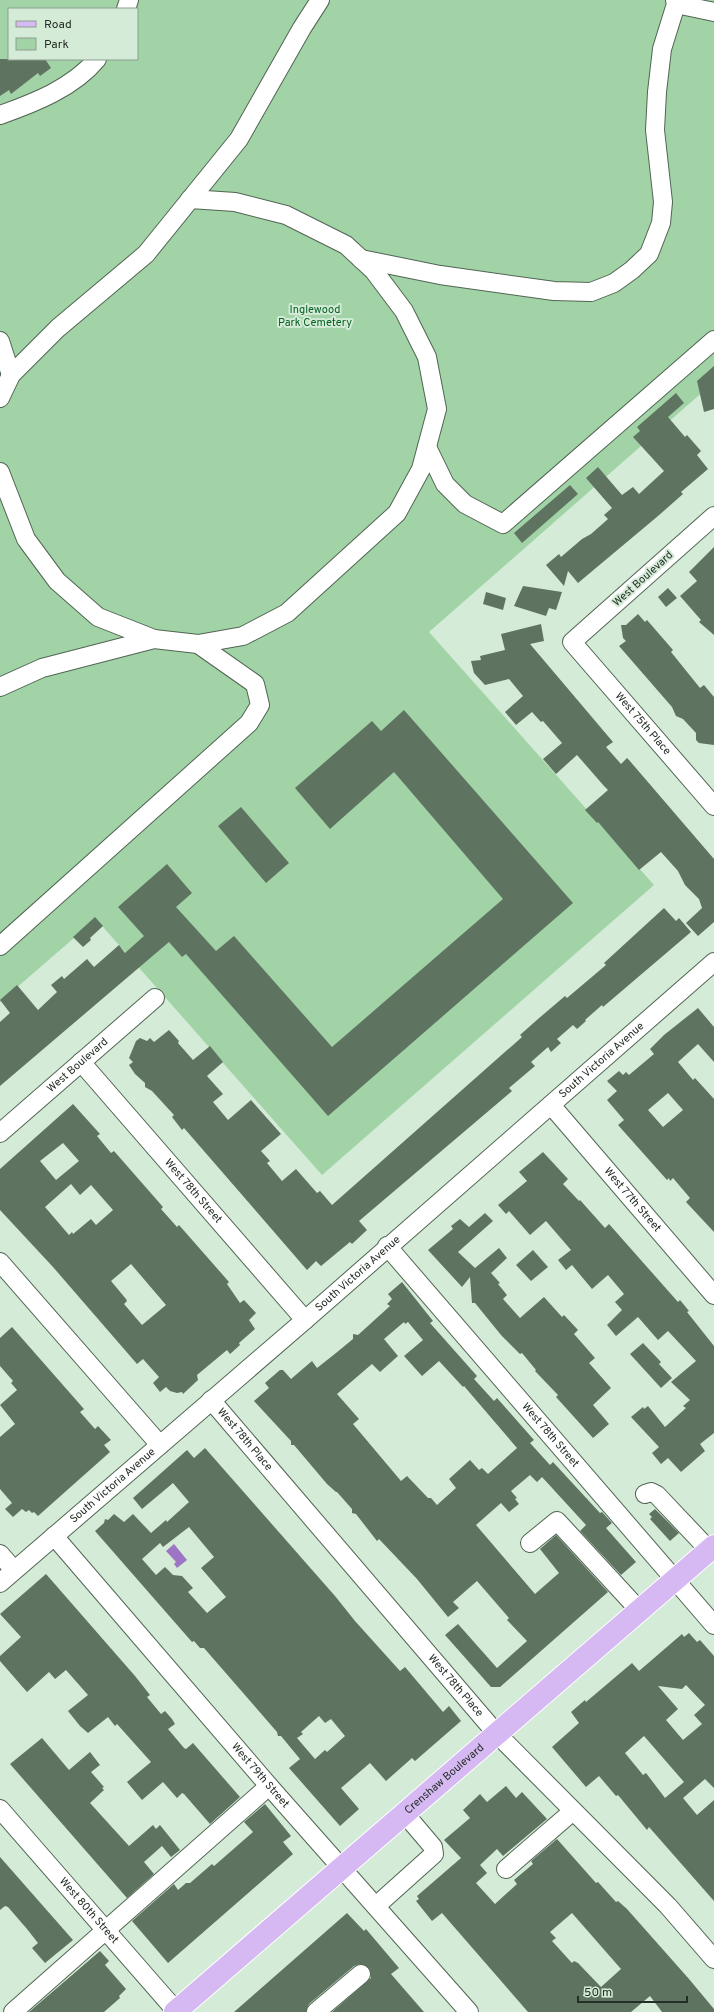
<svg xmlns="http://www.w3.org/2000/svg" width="714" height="2012" font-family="Overpass,sans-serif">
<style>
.green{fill:#a1d3a7;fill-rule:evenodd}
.water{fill:#9d75c4}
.building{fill:#5f7361;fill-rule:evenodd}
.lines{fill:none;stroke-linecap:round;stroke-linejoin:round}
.minor-casing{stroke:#516553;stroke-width:20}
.major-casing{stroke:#fff;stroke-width:24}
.minor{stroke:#fff;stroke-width:18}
.major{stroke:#d6b8f3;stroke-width:22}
.labels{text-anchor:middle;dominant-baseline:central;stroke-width:4;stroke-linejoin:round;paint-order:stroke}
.park-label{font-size:11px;fill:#086226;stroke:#d4ebd7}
.street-label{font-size:11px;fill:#252e26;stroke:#d4ebd7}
</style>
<rect width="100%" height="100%" fill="#d4ebd7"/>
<path class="green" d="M0,0H714V382L429,632L654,885L322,1175L96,919L0,1002ZM9,9H137V59H9Z"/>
<path class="water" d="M174,1544L187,1560L177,1568L174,1564L176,1562L166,1551Z"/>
<path class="building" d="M0,59H45L51,68L40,76L38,73L11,94L9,90L0,96Z
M714,366V409L704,412L697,381Z
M676,393L684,403L668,417L685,437L687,435L701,451L697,455L708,469L681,492L683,494L658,516L578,583L568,571L564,586L546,565L559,554L561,557L582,539L591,534L608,519L604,515L612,508L586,478L598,467L622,495L633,487L639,494L664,471L633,437L640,431L637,427Z
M570,485L578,494L522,543L514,533Z
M714,547V635L699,622L701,620L680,596L697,581L689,572Z
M523,586L562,592L556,610L549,608L546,616L514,606Z
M668,588L677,598L666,607L658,597Z
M486,592L506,598L503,610L483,604Z
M638,614L645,622L647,620L673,650L671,652L700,688L704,685L714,697V745L699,743L696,740V733L683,719L676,716L672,707L619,646L626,641L623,638L621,625H626Z
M541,624L544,641L530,644L613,742L606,747L621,764L627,758L629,760L714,859V922L698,936L686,923L702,908L699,899L685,885L678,871L661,852L639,870L598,822L597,823L585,810L608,790L604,786L577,755L556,774L543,759L562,743L543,721L541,722L532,712L516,725L505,712L523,696L509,679L485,685L474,673L471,661L481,660L480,656L505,650L501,634Z
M404,710L573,903L328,1116L186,954L182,957L169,942L0,1086V1022L10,1013L0,1000L17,985L38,1010L57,992L51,985L62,976L64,979L87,959L94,967L119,945L125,953L144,936L118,907L167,864L192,893L176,907L216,951L234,936L332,1047L503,899L394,772L330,829L295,788L372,721L381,731Z
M241,807L289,863L266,883L218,826Z
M664,908L676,921L679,918L691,932L603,1007L602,1005L585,1020L586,1021L577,1029L573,1025L557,1039L561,1043L551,1052L548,1047L531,1062L535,1066L509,1088L512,1091L359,1221L367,1230L352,1244L350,1242L321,1266L316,1261L307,1270L184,1128L182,1130L172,1117L174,1115L152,1091L145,1087V1083L135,1074L129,1065L133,1062L129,1058L136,1041L140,1038L147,1041L150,1038L154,1042L169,1030L179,1041L178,1043L193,1060L210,1046L223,1062L207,1076L223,1094L213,1102L228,1120L251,1100L281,1134L261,1151L270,1161L267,1163L282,1181L296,1169L317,1193L320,1191L332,1205L522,1037L520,1035L538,1019L565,996L567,998L606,965L604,963Z
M95,917L103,926L90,938L91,940L83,947L73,937Z
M698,1008L714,1027V1062L698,1044L678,1062L693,1080L695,1078L714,1099V1232L686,1202L690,1198L673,1178L670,1181L669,1178L667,1180L618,1125L624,1120L607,1100L617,1091L607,1081L619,1071L623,1075L626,1072L629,1075L654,1054L650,1049L664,1035ZM668,1093L683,1110L663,1127L648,1110Z
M73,1104L100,1134L97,1136L111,1153L114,1151L163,1207L161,1209L177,1227L179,1225L229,1282L227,1284L240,1303L244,1300L256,1313L249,1320L255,1329L239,1343L240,1345L230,1354L227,1350L197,1375L198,1380L183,1394L182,1392L177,1393L170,1391L166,1387L160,1392L153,1383L159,1377L143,1359L137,1364L53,1267L0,1210V1169ZM63,1143L79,1161L56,1180L40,1161ZM71,1184L80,1195L91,1185L113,1210L96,1225L91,1219L73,1234L72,1232L69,1235L45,1207ZM131,1264L166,1305L142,1325L124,1304L127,1301L126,1299L111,1281Z
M543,1152L568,1179L563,1184L579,1201L580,1200L605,1228L609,1224L678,1302L680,1300L689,1311L687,1312L714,1346V1433L700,1444L705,1451L681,1472L668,1458L661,1464L652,1453L659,1447L631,1417L643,1407L644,1409L648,1406L665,1427L686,1408L683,1406L690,1400L671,1382L696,1361L668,1331L658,1340L638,1317L616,1336L607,1325L622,1310L615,1302L624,1294L608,1275L592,1289L572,1265L566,1270L558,1260L571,1250L546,1221L530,1235L509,1211L506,1214L498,1205L527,1181L519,1172Z
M485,1213L493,1221L458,1252L475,1268L499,1248L507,1258L491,1273L500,1283L498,1284L507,1295L503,1299L520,1318L544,1297L562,1317L564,1315L578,1330L574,1334L595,1358L589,1363L611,1388L593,1405L609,1424L593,1438L556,1397L558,1395L535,1371L536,1370L522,1353L520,1354L501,1335L475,1303H472L470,1277L462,1287L428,1250L453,1229L451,1226L460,1219L469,1227Z
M533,1250L548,1267L531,1281L516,1265Z
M402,1282L433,1321L430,1323L477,1376L474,1379L494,1401L497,1398L534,1440L530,1443L550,1465L553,1462L600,1513L602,1512L612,1523L606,1528L636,1562L621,1575L580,1531L586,1525L542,1477L537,1482L530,1475L511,1491L517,1498L515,1499L519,1504L509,1512L501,1503L476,1525L535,1594L559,1573L540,1549L556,1535L608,1592L500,1687H491L445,1635L458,1624L497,1668L527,1641L507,1620L509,1618L477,1581L453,1602L459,1608L448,1617L417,1579L379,1539L377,1541L356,1514L352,1513V1509L337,1492H336L327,1484L294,1445H291V1441L254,1401L269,1388L265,1383L280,1370H283L291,1379L312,1361L317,1368L336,1353L353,1339V1334L358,1335L390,1306L387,1304L392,1299L388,1294ZM404,1322L405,1324L408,1322L423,1340L404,1356L422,1376L439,1361L463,1387L464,1386L517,1448L488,1474L482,1468L479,1470L470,1460L449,1479L456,1488L437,1505L431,1498H428L407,1476L401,1481L353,1424L359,1419L337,1394L372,1364L380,1372L398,1356L384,1339Z
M12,1327L84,1409L80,1412L95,1429L98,1426L111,1440L104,1445L110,1452L38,1516L34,1512L32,1513L29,1510L26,1512L22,1509L13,1517L5,1509L12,1503L0,1489V1437L15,1424L0,1405L17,1390L11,1383L13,1381L0,1366V1338Z
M643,1343L661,1362L659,1364L672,1378L661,1388L630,1354Z
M205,1448L335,1596L355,1621L400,1671L405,1667L443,1712L449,1706L461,1721L415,1761L412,1758L386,1781L370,1763L341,1788L359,1809L340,1826L289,1768L300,1759L281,1736H278L277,1732L204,1648H200L194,1641L192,1642L95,1531L104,1523L105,1519L108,1520L114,1514L124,1522L133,1514L151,1533L166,1520L167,1522L189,1502L173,1483L142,1509L133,1498L187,1450L194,1458ZM189,1527L214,1557L201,1568L226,1597L207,1613L188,1592L193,1588L182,1576L173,1575L165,1567L156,1575L142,1559L160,1543L163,1547ZM319,1716L325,1723L331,1719L345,1736L327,1752L325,1750L315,1759L297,1738L303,1734L301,1732Z
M655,1509L679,1533L670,1541L650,1519L652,1517L649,1514Z
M46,1574L135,1676L150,1695L147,1697L161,1714L165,1711L172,1719L175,1724L168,1729L184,1748L186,1749L193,1743L240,1797L210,1824L184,1794L182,1793L177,1798L163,1782L142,1800L127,1782L151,1762L117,1724L115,1726L108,1717L88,1733L80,1726L68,1711L88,1695L66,1670L55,1679L49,1672L27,1692L0,1661V1656L21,1637L0,1614Z
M689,1633L697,1642L700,1640L714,1656V1788L705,1779L683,1798L697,1815L714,1800V1901L649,1827L647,1830L618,1795L616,1796L599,1776L586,1787L552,1747L579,1723L571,1712L585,1700L586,1702L632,1663L639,1671L682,1634L684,1637ZM686,1685L705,1705L694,1715L702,1724L683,1740L666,1720L678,1709L658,1686L682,1689ZM644,1736L684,1782L665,1798L646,1773L643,1775L625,1753Z
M42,1738L69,1770L90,1752L100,1765L91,1772L104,1787L102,1788L104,1790L90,1803L129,1846L153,1825L156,1829L160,1825L180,1850L171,1857L162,1846L144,1862L154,1874L127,1898L10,1764Z
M506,1786L516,1798L522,1792L547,1819L503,1856L497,1849L480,1865L487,1873L476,1883L495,1904L517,1884L514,1880L533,1864L531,1861L557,1839L596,1883L598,1882L616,1902L618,1901L627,1909L689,1979L714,2009V2012H662L650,1996L631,2012H528L442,1913L432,1921L416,1901L419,1899L417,1896L461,1858L444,1840L470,1818L463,1810L480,1794L487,1802ZM572,1913L621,1969L601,1987L578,1963L574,1961L572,1963L552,1941L556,1938L550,1932Z
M265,1804L291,1836L283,1842L293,1854L168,1963L132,1921L174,1884L178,1890L186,1883H190L212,1864L214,1866L253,1832L244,1822Z
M0,1857L73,1940L45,1963L32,1948L38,1943L27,1929L8,1907L5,1906L0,1910Z
M347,1913L364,1931L366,1929L399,1968L391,1974L424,2012H332L371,1978L369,1968L360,1964L354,1966L309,2004L306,2012H234Z
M100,1951L109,1961L105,1965L126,1989L119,1996L120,1998L104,2012H29Z"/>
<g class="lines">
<defs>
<g id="minor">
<path d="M676,4L714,12"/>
<path d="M126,9L129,0"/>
<path d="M0,115C34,103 73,88 97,59"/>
<path d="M190,199L235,202L286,215L346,245L374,271L404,311L427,357L437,409L421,469L397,513L287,613L243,636L198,644"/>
<path d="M361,259L440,275L554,291L591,292L614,283L632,270L649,254L661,223L663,202L655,130L657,92L662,49L676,4L675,0"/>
<path d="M0,341L11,375"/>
<path d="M0,398L11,375L58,328L146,254L239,139L302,28L320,0"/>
<path d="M427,447L445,484L465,504L503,524L714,340"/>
<path d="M0,472L26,539L57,581L98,617L154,639"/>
<path id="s1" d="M714,516L572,642L714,806"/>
<path d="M0,687L42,668L154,639L198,644L255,684L260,705L249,723L0,946"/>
<path id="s2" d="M81,1062L305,1320"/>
<path id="s3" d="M551,1105L714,1295"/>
<path id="s4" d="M0,1133L155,998"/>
<path id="s5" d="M387,1246L714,1625"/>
<path d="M0,1262L160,1445"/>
<path id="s6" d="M211,1400L496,1733L668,1906L714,1959"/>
<path d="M645,1494L651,1492L657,1495L709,1550"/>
<path id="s7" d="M54,1536L269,1786L469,2012"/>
<path d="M530,1543L557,1521L639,1610"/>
<path d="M0,1554L14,1570"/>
<path id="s8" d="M0,1583L305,1320L714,962"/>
<path id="s9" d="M0,1809L177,2012"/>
<path d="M506,1869L573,1811"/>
<path d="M376,1906L434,1854L433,1847L405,1814"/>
<path d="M13,2012L269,1786"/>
<path d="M316,2012L361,1974"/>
</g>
<g id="major">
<path id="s10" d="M175,2012L714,1546"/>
</g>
</defs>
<use href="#minor" class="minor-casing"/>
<use href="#major" class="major-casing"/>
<use href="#minor" class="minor"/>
<use href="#major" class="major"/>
</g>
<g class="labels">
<g class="park-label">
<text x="315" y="310">Inglewood<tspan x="315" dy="13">Park Cemetery</tspan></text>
</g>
<g class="street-label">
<text transform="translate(643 579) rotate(-42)">West Boulevard</text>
<text stroke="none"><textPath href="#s1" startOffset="298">West 75th Place</textPath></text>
<text stroke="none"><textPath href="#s8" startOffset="797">South Victoria Avenue</textPath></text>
<text stroke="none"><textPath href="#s4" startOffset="103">West Boulevard</textPath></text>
<text stroke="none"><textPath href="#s2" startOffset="171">West 78th Street</textPath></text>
<text stroke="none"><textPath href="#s3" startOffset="125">West 77th Street</textPath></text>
<text stroke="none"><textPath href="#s8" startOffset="473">South Victoria Avenue</textPath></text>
<text stroke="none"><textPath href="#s5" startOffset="250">West 78th Street</textPath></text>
<text stroke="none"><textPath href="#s6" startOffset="52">West 78th Place</textPath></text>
<text stroke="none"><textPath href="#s8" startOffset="149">South Victoria Avenue</textPath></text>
<text stroke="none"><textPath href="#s6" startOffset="376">West 78th Place</textPath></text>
<text stroke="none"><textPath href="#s7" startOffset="316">West 79th Street</textPath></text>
<text stroke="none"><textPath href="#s10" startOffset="356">Crenshaw Boulevard</textPath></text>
<text stroke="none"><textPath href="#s9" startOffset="135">West 80th Street</textPath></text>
</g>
</g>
<rect x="8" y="8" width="130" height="52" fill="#d4ebd7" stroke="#8e9f90"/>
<rect x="16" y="21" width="20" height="6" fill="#d6b8f3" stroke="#8e9f90"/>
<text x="44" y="28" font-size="12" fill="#252e26">Road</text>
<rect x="16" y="38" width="20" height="12" fill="#a1d3a7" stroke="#8e9f90"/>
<text x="44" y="48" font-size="12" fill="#252e26">Park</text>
<path d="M578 1996v6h109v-6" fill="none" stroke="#252e26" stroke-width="2"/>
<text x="584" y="1996" font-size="12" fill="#252e26" stroke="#d4ebd7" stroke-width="3" paint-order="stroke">50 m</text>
</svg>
